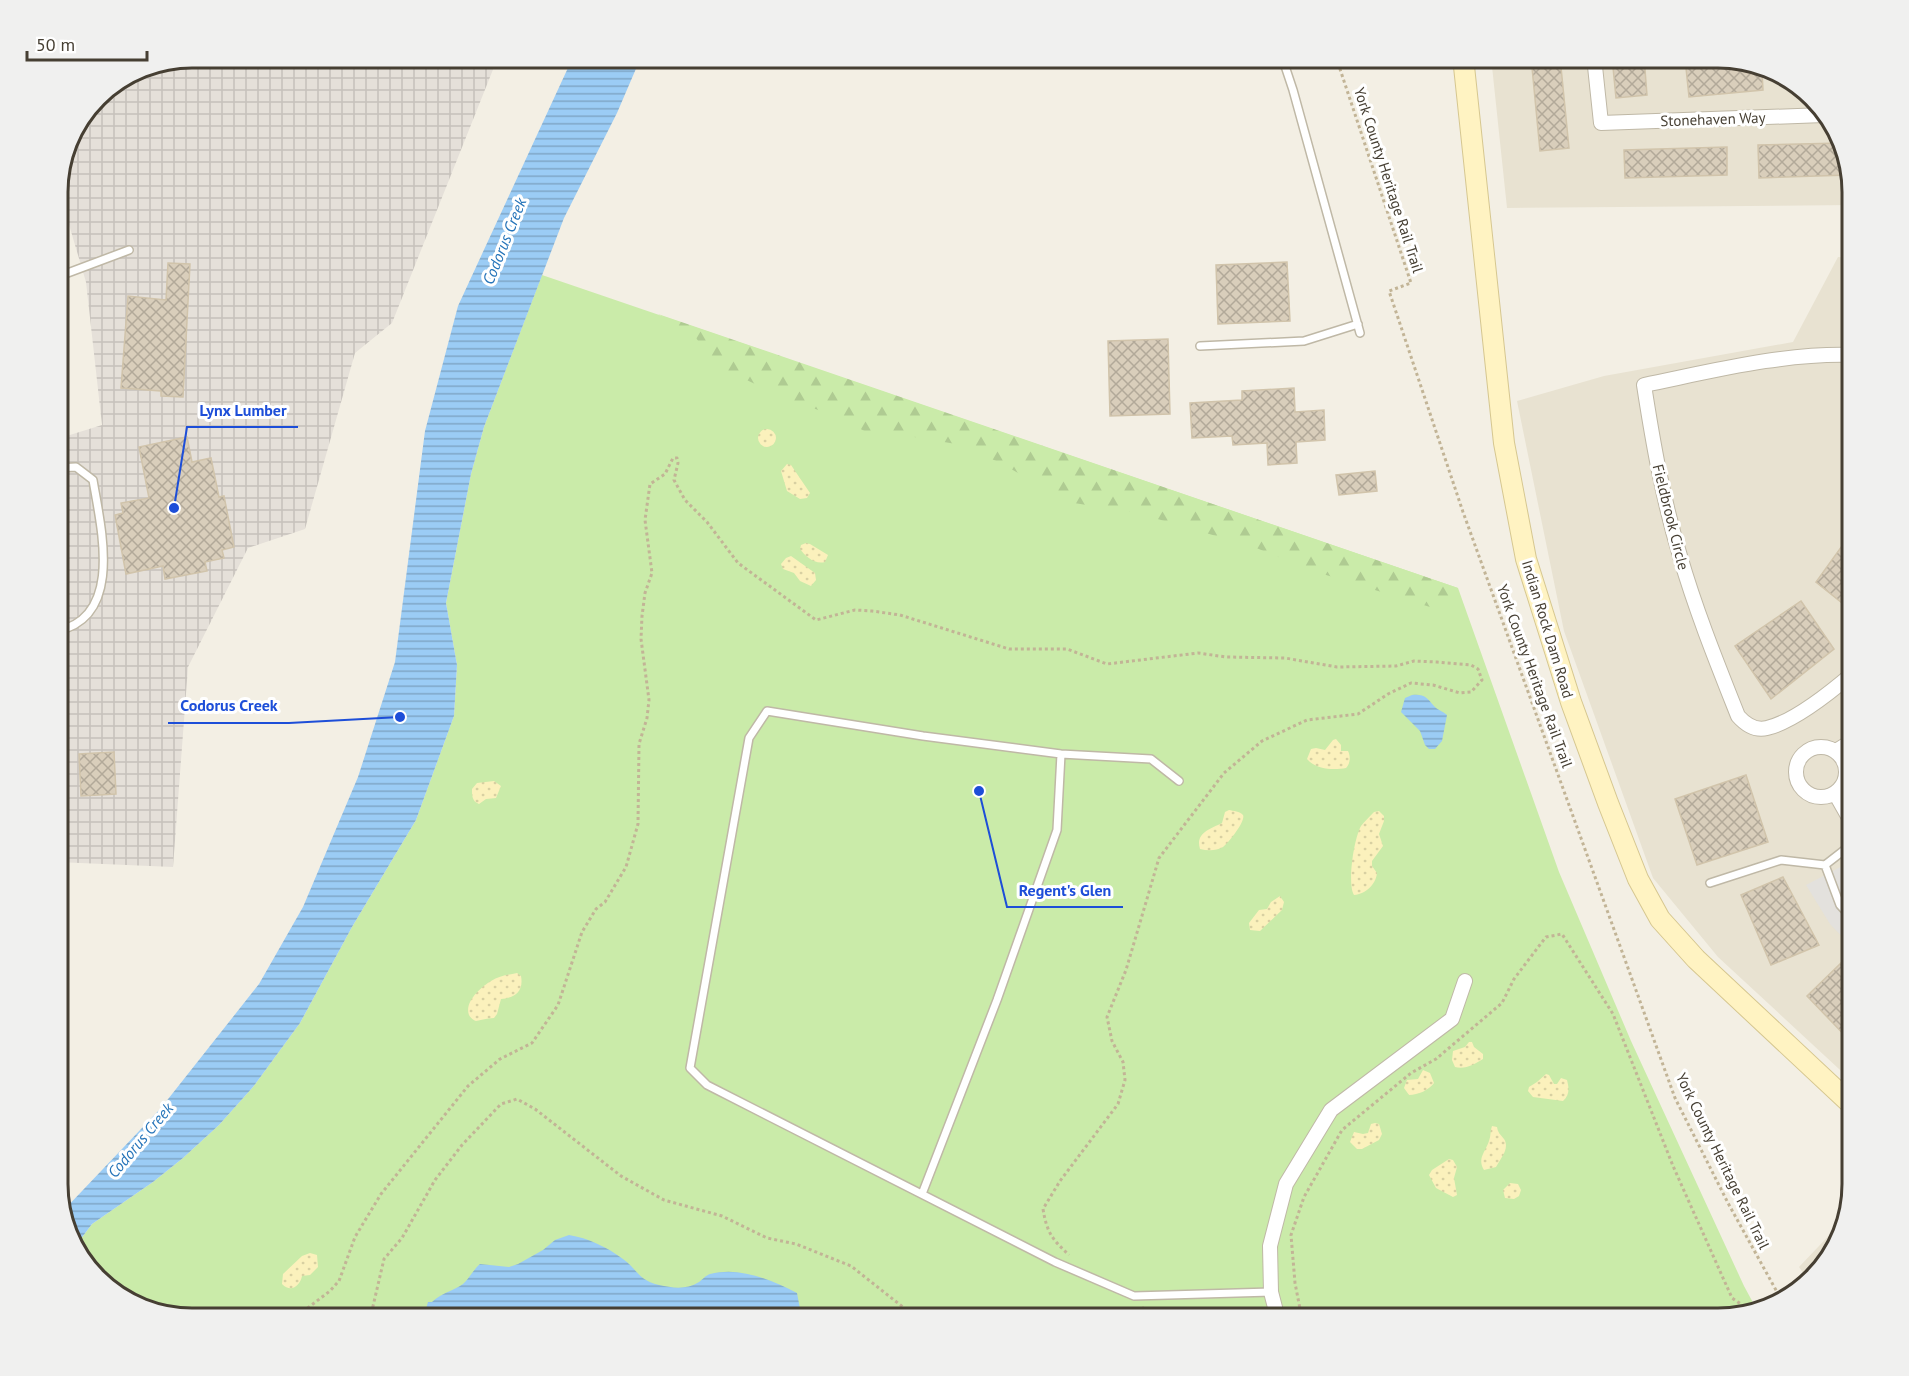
<svg xmlns="http://www.w3.org/2000/svg" width="1909" height="1376" font-family="'PT Sans',sans-serif">
<style>
.residential{fill:#e8e2d1}
.industrial{fill:url(#industrial-grid)}
.green{fill:#caeba9}
.forest{fill:url(#forest-firs)}
.sand{fill:url(#sand-dots)}
.parking{fill:#e3e1dd}
.water{fill:url(#water-rules)}
.building{fill:url(#building-cross-hatch);stroke:#d1c4ab;stroke-width:1.5}
.lines{fill:none;stroke-linecap:round;stroke-linejoin:round}
.lane-casing{stroke:#bfb8a6;stroke-width:10}
.street-casing{stroke:#bfb8a6;stroke-width:16}
.secondary-casing{stroke:#d6c790;stroke-width:22}
.path{stroke:#c2b496;stroke-width:3;stroke-dasharray:3 3;stroke-linecap:butt}
.lane{stroke:#fff;stroke-width:7}
.street{stroke:#fff;stroke-width:14}
.secondary{stroke:#fff3c2;stroke-width:20}
.labels{text-anchor:middle;dominant-baseline:central;stroke-width:6;stroke-linejoin:round;paint-order:stroke}
.street-label{font-size:15px;fill:#463f33;stroke:#fff}
.water-label{font-size:16px;font-style:italic;fill:#2574b9;stroke:#fff}
.rim{fill:none;stroke:#463f33;stroke-width:3}
.leader{fill:none;stroke:#1d4ed8;stroke-width:2}
.callout-dot{fill:#1d4ed8;stroke:#fff;stroke-width:2}
.callout-label{font-size:16px;text-anchor:middle;font-weight:bold;fill:#1d4ed8;stroke:#fff;stroke-width:6;stroke-linejoin:round;paint-order:stroke}
</style>
<defs>
<pattern id="industrial-grid" width="8" height="8" patternUnits="userSpaceOnUse" patternTransform="scale(1.5)"><rect width="8" height="8" fill="#e5e0d9"/><path d="M0 4h8M4 0v8" fill="none" stroke="#c6c1bb"/></pattern>
<pattern id="forest-firs" width="22" height="20" patternUnits="userSpaceOnUse" patternTransform="scale(1.5)"><rect width="22" height="20" fill="#caeba9"/><path d="M5 1l3.5 6h-7zM16 11l3.5 6h-7z" fill="#afcb92"/></pattern>
<pattern id="sand-dots" width="8" height="8" patternUnits="userSpaceOnUse" patternTransform="scale(1.5)"><rect width="8" height="8" fill="#fbf1bc"/><path d="M2 2h.1M6 6h.1" fill="none" stroke="#d8d0a2" stroke-width="1.8" stroke-linecap="round"/></pattern>
<pattern id="water-rules" width="6" height="5" patternUnits="userSpaceOnUse" patternTransform="scale(1.5)"><rect width="6" height="5" fill="#9bccf5"/><path d="M0 2.5h6" fill="none" stroke="#80a7c7"/></pattern>
<pattern id="building-cross-hatch" width="8" height="8" patternUnits="userSpaceOnUse" patternTransform="scale(1.5)"><rect width="8" height="8" fill="#d9cebb"/><path d="M0 0l8 8M0 8l8-8" fill="none" stroke="#b2a999"/></pattern>
</defs>
<rect width="100%" height="100%" fill="#f3efe4"/>
<path class="residential" d="M1491,57H1718L1799,85L1838,132L1852,191V205L1507,208Z
M1838,257L1852,258V1081L1718,957L1653,878L1564,631L1517,401L1604,376L1793,342Z
M1838,1226L1824,1266L1808,1280L1799,1267Z"/>
<path class="industrial" d="M192,57H498L392,323L355,353L305,529L248,548L188,667L173,867L57,862V439L102,425L86,282L62,201L57,202V182L71,132L103,91L140,67Z"/>
<path class="green" d="M542,275L1458,588L1559,872L1631,1041L1744,1286L1757,1310L1717,1319H191L110,1291L74,1248L92,1224L153,1182L183,1158L219,1125L253,1087L300,1023L352,927L416,820L454,716L457,665L446,603L471,474L484,427Z"/>
<path class="forest" d="M658,314L1458,588L1443,611L1310,570L1254,547L1137,513L1074,503L1044,488L1001,463L956,444L908,436L872,435L836,416L789,400L715,365L694,335Z"/>
<path class="sand" d="M758 438a9 9 0 1 1 18 0a9 9 0 1 1-18 0Z
M787,464L791,465L810,493L807,498L800,499L787,491L781,471Z
M806,543L810,544L828,555L825,562C815,565 805,556 800,549L801,545Z
M791,556L815,573L816,580L811,586L800,581L794,573L783,569L781,564L786,558Z
M1336,739L1341,745V751H1348C1351,757 1350,764 1346,768C1334,770 1316,770 1307,759L1311,749L1316,748L1325,750L1333,740Z
M494,781L501,786L496,798L486,799L479,804C472,801 472,796 472,789L477,783Z
M1229,810C1233,811 1240,811 1243,815C1246,821 1228,843 1223,847C1216,851 1208,851 1200,849C1195,833 1210,829 1222,823L1225,812Z
M1379,811L1384,816V821L1379,834L1383,846L1372,861V866L1377,873C1376,884 1366,894 1354,895C1347,884 1354,838 1361,826C1365,821 1370,816 1374,812Z
M1280,896L1284,902L1282,910L1260,931L1250,930L1249,923L1259,910L1267,909L1271,902Z
M517,973L521,976C524,992 514,998 501,999L497,1014L494,1018C487,1018 478,1021 476,1021C473,1020 470,1017 469,1015C464,1002 481,987 491,981C499,976 507,975 517,973Z
M1469,1042H1472L1474,1047L1483,1054V1059C1475,1064 1465,1070 1455,1067L1452,1060L1453,1051L1465,1047Z
M1423,1070L1430,1073L1434,1083C1429,1090 1418,1095 1409,1095L1404,1088L1407,1080L1418,1079Z
M1546,1074L1549,1075L1554,1084H1557L1561,1078L1567,1080C1569,1088 1570,1095 1563,1101L1533,1097L1528,1091L1529,1087L1537,1082Z
M1375,1123L1379,1124L1382,1134L1379,1140L1362,1149H1357L1350,1142L1354,1132L1363,1134L1368,1133L1371,1124Z
M1492,1126L1497,1127C1498,1133 1500,1134 1504,1139C1510,1148 1501,1158 1496,1167L1484,1170C1477,1158 1485,1153 1489,1141C1491,1136 1490,1131 1492,1126Z
M1449,1159L1453,1160L1457,1167L1454,1178L1457,1195L1453,1197L1436,1188L1429,1175L1432,1170Z
M1510,1183L1518,1184L1521,1190L1519,1196L1514,1199L1505,1198L1503,1190Z
M310,1253L317,1255L318,1267L310,1275L302,1276C300,1286 291,1293 282,1284L283,1274L302,1256Z"/>
<path class="parking" d="M1850,862L1852,866V947L1830,924L1806,885Z"/>
<path class="water" d="M573,57H641L617,113L564,218L484,427L471,474L446,603L457,665L454,716L416,820L352,927L300,1023L253,1087L219,1125L183,1158L153,1182L92,1224L74,1248L63,1211L161,1108L259,984L303,907L358,777L395,662L425,431L458,306Z
M1412,695C1425,694 1426,697 1434,706C1437,710 1443,711 1447,715L1442,741L1435,749H1429L1425,745L1420,731L1401,712L1405,698Z
M569,1235C588,1238 607,1247 623,1259C637,1269 638,1280 659,1285C673,1288 686,1290 699,1282C703,1279 705,1276 710,1274C740,1266 771,1280 797,1293L801,1314L795,1315L791,1319H423L428,1302H432C441,1293 453,1291 463,1284C469,1279 473,1270 480,1264L509,1267L518,1264L543,1250L555,1240Z"/>
<path class="building" d="M1531,57H1560L1569,148L1540,151Z
M1612,57H1644L1647,95L1616,98Z
M1737,64L1762,72L1763,90L1689,97L1686,68Z
M1841,143L1848,175L1759,178L1758,145Z
M1727,147V175L1625,178L1624,150Z
M1287,262L1290,321L1218,324L1216,265Z
M168,263L190,264L183,397L161,396V391L121,388L128,296L166,300Z
M1168,339L1170,414L1110,416L1108,341Z
M1294,388L1295,412L1324,410L1325,440L1296,442L1297,463L1268,465L1267,443L1233,445L1232,436L1192,438L1190,403L1242,400V391Z
M187,437L192,462L211,458L219,497L224,496L234,547L222,550L224,558L205,562L207,571L165,579L163,566L126,574L115,515L123,513L121,503L149,498L139,447Z
M1375,471L1377,491L1339,495L1336,475Z
M1852,532V611L1816,582Z
M1801,601L1834,649L1771,699L1735,646Z
M114,752L116,794L81,796L79,754Z
M1746,775L1768,842L1697,865L1675,799Z
M1783,877L1819,945L1771,965L1741,895Z
M1844,960L1852,969V1043L1807,996Z"/>
<g class="lines">
<defs>
<path id="lane" d="M1282,57L1293,90L1360,333
M57,277L129,250
M1200,346L1304,341L1358,324
M57,631C124,617 101,528 93,480L76,467L57,468
M1179,781L1151,759L1061,754L923,736L767,711L749,738L690,1068L707,1085L1055,1262L1134,1296L1271,1292
M1852,844L1825,865L1840,905L1852,918
M1710,883L1781,860L1825,865
M922,1194L997,1000L1057,830L1061,754"/>
<path id="street" d="M1594,57L1601,123L1824,115
M1852,355C1782,353 1713,371 1644,385C1653,443 1663,500 1680,556C1696,611 1717,663 1738,716C1746,725 1755,731 1767,728C1793,722 1832,691 1852,674
M1796 772a25 25 0 1 1 50 0a25 25 0 1 1-50 0Z
M1836,751L1852,741
M1835,793L1852,823
M1278,1319L1271,1292L1270,1246L1286,1184L1331,1110L1452,1019L1465,981"/>
<path id="secondary" d="M1463,57L1504,443L1526,559L1571,702L1608,803L1638,879L1660,919L1696,959L1852,1105"/>
</defs>
<use href="#lane" class="lane-casing"/>
<use href="#street" class="street-casing"/>
<use href="#secondary" class="secondary-casing"/>
<path class="path" d="M1336,57L1411,283L1389,291L1463,512L1675,1098L1728,1203L1782,1301
M1819,1270L1827,1260
M1142,1307L1149,1319
M293,1319L330,1291L339,1281L355,1237L381,1194L468,1086L500,1059L532,1043L558,1005L582,932L596,909L605,902L626,867L638,824L639,744L647,718L649,700L641,639L642,616L645,593L652,573L645,520L650,484L665,474L673,458H677L678,463L674,480L685,500L707,522L738,563L816,620L855,610L872,611L900,615L1009,649H1067L1107,664L1198,653L1226,657L1285,658L1337,667L1396,666L1414,661L1437,662L1471,665L1478,669L1482,680L1471,692L1460,693L1433,685L1411,683L1388,694L1358,714L1307,720L1262,741L1224,773L1159,858L1126,970L1107,1017L1112,1041L1123,1062L1125,1080L1118,1104L1060,1181L1043,1209C1047,1233 1052,1239 1069,1255
M370,1319L384,1259L402,1238L435,1180L462,1145L501,1104L517,1099L535,1109L621,1176L664,1200L722,1216L767,1238L796,1244L851,1266L918,1319
M1302,1319L1295,1283L1291,1235L1304,1197L1342,1130L1411,1073L1436,1059L1502,1003L1514,979L1539,946L1546,937L1562,934L1613,1014L1673,1166L1732,1298L1751,1311"/>
<use href="#lane" class="lane"/>
<use href="#street" class="street"/>
<use href="#secondary" class="secondary"/>
</g>
<g class="labels">
<g class="street-label">
<text transform="translate(1713 119) rotate(-2)">Stonehaven Way</text>
<text transform="translate(1389 180) rotate(72)">York County Heritage Rail Trail</text>
<text transform="translate(1671 517) rotate(76)">Fieldbrook Circle</text>
<text transform="translate(1548 629) rotate(73)">Indian Rock Dam Road</text>
<text transform="translate(1535 676) rotate(70)">York County Heritage Rail Trail</text>
<text transform="translate(1723 1161) rotate(64)">York County Heritage Rail Trail</text>
</g>
<g class="water-label">
<text transform="translate(504 241) rotate(-68)">Codorus Creek</text>
<text transform="translate(140 1140) rotate(-50)">Codorus Creek</text>
</g>
</g>
<path d="M0 0H1909V1376H0ZM192 68H1718A124 124 0 0 1 1842 192V1184A124 124 0 0 1 1718 1308H192A124 124 0 0 1 68 1184V192A124 124 0 0 1 192 68Z" fill="#f0f0ef" fill-rule="evenodd"/>
<path class="rim" d="M192 68H1718A124 124 0 0 1 1842 192V1184A124 124 0 0 1 1718 1308H192A124 124 0 0 1 68 1184V192A124 124 0 0 1 192 68Z"/>
<path class="leader" d="M174 508L187 427H298M400 717L289 723H168M979 791L1007 907H1123"/>
<g class="callout-dot">
<circle cx="174" cy="508" r="6"/>
<circle cx="400" cy="717" r="6"/>
<circle cx="979" cy="791" r="6"/>
</g>
<g class="callout-label">
<text x="243" y="416">Lynx Lumber</text>
<text x="229" y="711">Codorus Creek</text>
<text x="1065" y="896">Regent's Glen</text>
</g>
<path d="M27 51v9h120v-9" fill="none" stroke="#463f33" stroke-width="3"/>
<text x="36" y="51" font-size="18" fill="#463f33" stroke="#ffffff" stroke-width="4.5" paint-order="stroke">50 m</text>
</svg>
